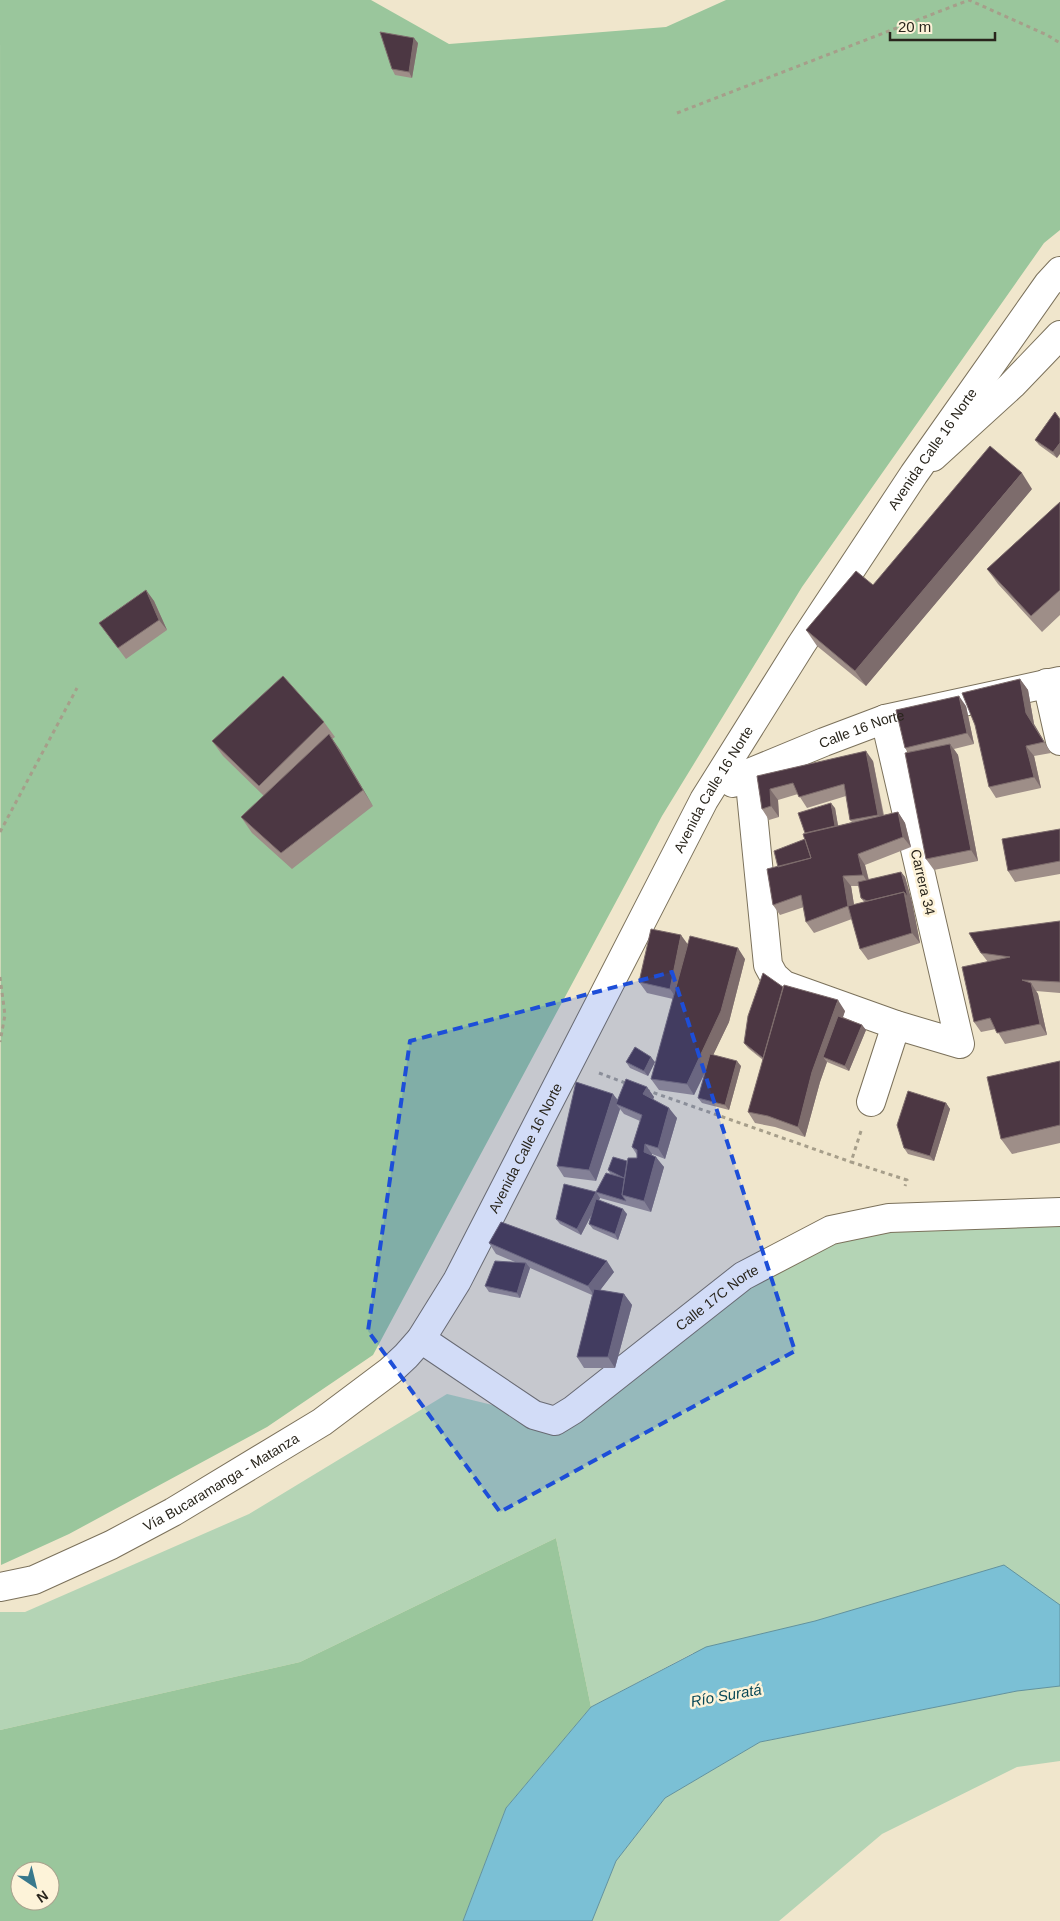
<svg xmlns="http://www.w3.org/2000/svg" width="1060" height="1921" font-family="Helvetica,sans-serif">
<style>
.green{fill:#b4d4b5}
.forest{fill:#9ac69c;fill-rule:evenodd}
.water{fill:#7bc0d5;stroke:#62929e}
.lines{fill:none;stroke-linecap:round;stroke-linejoin:round}
.street-casing{stroke:#7b715b;stroke-width:30}
.secondary-casing{stroke:#7b715b;stroke-width:30}
.path{stroke:#a69e8a;stroke-width:3;stroke-dasharray:4 4;stroke-linecap:butt}
.street{stroke:#fff;stroke-width:28}
.secondary{stroke:#fff;stroke-width:28}
.wall{fill:#9e8e88;fill-rule:evenodd}
.shaded-wall{fill:#7d6c6c}
.building{fill:#4c3743;stroke:#7d6c6c}
.marked{fill:#1d4ed8;fill-opacity:0.2;stroke:#1d4ed8;stroke-width:4;stroke-dasharray:10 6;stroke-linejoin:round}
.labels{text-anchor:middle;dominant-baseline:central;stroke-width:5;stroke-linejoin:round;paint-order:stroke}
.street-label{font-size:14px;fill:#29251c;stroke:#fdf3d9}
.water-label{font-size:15px;font-style:italic;fill:#074756;stroke:#fdf3d9}
</style>
<rect width="100%" height="100%" fill="#f0e6cc"/>
<path class="green" d="M1060,1213V1761L1017,1767L882,1834L779,1921H592L616,1861L665,1798L760,1742L1016,1691L693,1653L591,1707L556,1538L300,1662L0,1730V1612H25L249,1514L447,1394L534,1415L573,1410L832,1229Z"/>
<path class="forest" d="M0,0H371L449,44L666,27L726,0H1060V230L1044,243L802,587L662,816L373,1355L267,1427L69,1534L1,1565Z
M556,1538L591,1707L506,1808L463,1921H0V1730L300,1662ZM20,1871H50V1901H20Z"/>
<path class="water" d="M1004,1565L1060,1605V1686L1017,1691L760,1742L665,1798L616,1861L592,1921H463L506,1808L591,1707L706,1647L815,1621Z"/>
<g class="lines">
<defs>
<g id="street">
<path d="M933,457L1012,385L1060,335"/>
<path d="M1047,683L1060,741"/>
<path d="M749,773L768,965L774,976L784,985L896,1025L960,1044L885,719"/>
<path id="s1" d="M733,783L749,773L824,742L885,719L1060,681"/>
<path d="M871,1102L896,1025"/>
<path id="s2" d="M421,1339L534,1415L555,1421L573,1410L743,1276L831,1230L889,1218L1060,1212"/>
</g>
<g id="secondary">
<path id="s3" d="M0,1587L34,1580L111,1545L173,1512L322,1422L390,1371L406,1356L421,1339L457,1281L704,800L801,645L914,474L1048,284L1060,271"/>
</g>
</defs>
<use href="#street" class="street-casing"/>
<use href="#secondary" class="secondary-casing"/>
<path class="path" d="M677,113L969,0L1047,35L1060,43
M0,832L77,688
M0,977L5,1015L0,1042
M599,1073L628,1084
M646,1090L851,1162
M861,1131L851,1162L907,1180L905,1186"/>
<use href="#street" class="street"/>
<use href="#secondary" class="secondary"/>
</g>
<path class="wall" d="M418,43L412,78L395,75L392,69Z
M1055,412L1057,458L1039,445L1035,440Z
M1032,489L866,686L817,646L806,630L873,585Z
M1060,502V615L1042,632L998,584L987,569Z
M146,590L154,601L167,630L126,659L99,623Z
M1020,679L1028,690L1034,724L1051,753L1034,756L1041,788L996,798L989,787Z
M966,706L974,744L954,749L958,755L978,861L934,870L926,859L909,753L905,748Z
M324,722L335,737L332,739L340,750L373,806L292,869L252,833L241,817L264,796L223,756L212,741Z
M873,761L884,815L898,812L905,823L911,847L865,865L869,880L901,872L905,877L912,902L920,943L868,960L860,949L852,919L814,933L806,922L804,907L780,915L773,905L778,867L805,839V833L835,808L838,826L852,822L850,820L846,796L807,808L798,794L778,800L779,817L769,820L762,809L757,776ZM851,886H859L861,898L864,902L854,905Z
M1060,829V874L1015,882L1008,871Z
M1060,922V993L1036,991L1038,994L1047,1035L1005,1044L996,1029L981,1032L974,1022L988,962L981,953Z
M687,944L745,959L729,1022L713,1055L741,1066L729,1110L702,1103L698,1098L705,1073L694,1095L659,1090L651,1079L673,999L647,993L639,982Z
M783,987L845,1011L843,1017L862,1025L866,1030L849,1071L827,1062L820,1082L805,1137L775,1127L755,1123L748,1112L763,1060L748,1048L744,1043Z
M1060,1061V1143L1012,1154L1001,1139Z
M626,1062H655L648,1076L630,1068Z
M647,1087L654,1097L653,1100L677,1118L665,1159L652,1154V1155L664,1167L651,1212L600,1198L599,1200L627,1214L618,1240L593,1229L589,1224L592,1214L581,1235L560,1224L556,1219L596,1192L611,1175L608,1170L637,1158V1155L632,1147L640,1121L624,1114L620,1109L596,1181L564,1177L557,1166L618,1100Z
M946,1103L950,1109L934,1161L908,1154L904,1148Z
M489,1243L614,1272L600,1290L624,1294L632,1305L615,1368H584L577,1357L592,1295L530,1268L520,1298L489,1292L485,1286L515,1262L496,1254Z"/>
<path class="shaded-wall" d="M414,38L418,43L412,78L409,72Z
M1060,443V454L1057,458L1053,452Z
M1022,473L1032,489L866,686L855,671Z
M146,590L154,601L167,630L159,620Z
M1020,679L1028,690L1034,724L1051,753L1044,742L1026,713Z
M959,696L966,706L974,744L967,733Z
M329,734L340,750L373,806L363,790Z
M950,744L958,755L978,861L971,850Z
M1026,746L1034,756L1041,788L1034,777Z
M866,751L873,761L885,825L878,815Z
M770,789L778,800L779,817L771,806Z
M831,803L835,808L840,837L836,832Z
M898,812L905,823L911,847L903,837Z
M858,854L865,865L870,886L863,875Z
M901,872L905,877L912,902L920,943L912,933Z
M843,876L851,886L856,917L848,906Z
M681,935L689,946L677,999L670,989Z
M738,948L745,959L729,1022L694,1095L687,1084Z
M1031,983L1038,994L1047,1035L1040,1024Z
M838,1000L845,1011L828,1059L823,1057L827,1062L820,1082L805,1137L798,1127L812,1072Z
M862,1025L866,1030L849,1071L845,1066Z
M651,1057L655,1062L648,1076L644,1071Z
M737,1061L741,1066L729,1110L725,1105Z
M647,1087L654,1097L650,1105L643,1094Z
M613,1094L621,1104H616L620,1109L596,1181L589,1170Z
M946,1103L950,1109L934,1161L930,1156Z
M669,1108L677,1118L665,1159L658,1148Z
M645,1144L652,1154V1162L644,1152Z
M656,1157L664,1167L651,1212L644,1201Z
M596,1192L600,1198L581,1235L577,1229Z
M623,1209L627,1214L618,1240L615,1234Z
M607,1261L614,1272L595,1297L588,1286Z
M526,1263L530,1268L520,1298L517,1293Z
M624,1294L632,1305L615,1368L608,1357Z"/>
<path class="building" d="M380,32L414,38L409,72L392,69Z
M1055,412L1060,419V443L1053,452L1035,440Z
M990,446L1022,473L855,671L806,630L856,571L873,585Z
M1060,502V590L1031,616L987,569Z
M146,590L159,620L118,648L99,623Z
M283,676L324,722L259,786L212,741Z
M1020,679L1026,713L1044,742L1026,746L1034,777L989,787L975,725L962,693Z
M959,696L967,733L905,748L896,710Z
M329,734L363,790L281,853L241,817Z
M950,744L971,850L926,859L905,753Z
M866,751L878,815L850,820L844,784L799,797L793,783L770,789L771,806L762,809L757,776Z
M831,803L835,826L805,833L798,813Z
M898,812L903,837L858,854L863,875L843,876L848,906L806,922L801,895L773,905L767,869L811,858L803,834Z
M1060,829V861L1008,871L1002,839Z
M805,839L811,858L778,867L774,851Z
M901,872L908,897L904,892L867,901L861,898L858,882Z
M904,892L912,933L860,949L848,906Z
M1060,921V982L1022,980L1031,983L1040,1024L997,1033L990,1018L974,1022L962,967L1010,957L981,953L969,933Z
M651,929L681,935L670,989L639,982Z
M690,936L738,948L721,1011L687,1084L651,1079Z
M763,973L783,987L763,1058L744,1043L748,1016Z
M784,985L838,1000L812,1072L798,1127L768,1116L748,1112Z
M838,1016L862,1025L845,1066L823,1057Z
M635,1047L651,1057L644,1071L626,1062Z
M710,1054L737,1061L725,1105L698,1098Z
M1060,1061V1125L1001,1139L987,1077Z
M626,1079L647,1087L643,1094L669,1108L658,1148L645,1144L644,1152L656,1157L644,1201L622,1195L628,1158H637V1150L632,1147L642,1115L616,1104Z
M576,1082L613,1094L589,1170L557,1166Z
M908,1091L946,1103L930,1156L904,1148L897,1125Z
M613,1157L627,1161L622,1195L626,1201L596,1192L577,1229L556,1219L564,1184L596,1192L606,1173L624,1178L608,1170Z
M596,1199L623,1209L615,1234L589,1224Z
M501,1222L607,1261L588,1286L489,1243Z
M495,1261L526,1263L517,1293L485,1286Z
M594,1289L624,1294L608,1357H577Z"/>
<path class="marked" d="M672,972L795,1351L500,1512L368,1331L410,1041Z"/>
<g class="labels">
<g class="street-label">
<text stroke="none"><textPath href="#s3" startOffset="1521">Avenida Calle 16 Norte</textPath></text>
<text stroke="none"><textPath href="#s1" startOffset="140">Calle 16 Norte</textPath></text>
<text stroke="none"><textPath href="#s3" startOffset="1116">Avenida Calle 16 Norte</textPath></text>
<text transform="translate(923 882) rotate(77)">Carrera 34</text>
<text stroke="none"><textPath href="#s3" startOffset="711">Avenida Calle 16 Norte</textPath></text>
<text stroke="none"><textPath href="#s2" startOffset="362">Calle 17C Norte</textPath></text>
<text stroke="none"><textPath href="#s3" startOffset="246">Vía Bucaramanga - Matanza</textPath></text>
</g>
<g class="water-label">
<text transform="translate(726 1695) rotate(-10)">Río Suratá</text>
</g>
</g>
<g transform="translate(35 1886) rotate(145)"><circle r="24" fill="#fdf3d9" stroke="#a8a18d"/>
<path d="M0-4L9 19L0 12L-9 19Z" fill="#38788c"/>
<text y="-8" font-size="14" font-weight="bold" text-anchor="middle" fill="#29251c">N</text>
</g>
<path d="M890 32v8h105v-8" fill="none" stroke="#29251c" stroke-width="2.5"/>
<text x="898" y="32" font-size="15" fill="#29251c" stroke="#fdf3d9" stroke-width="4" paint-order="stroke">20 m</text>
</svg>
